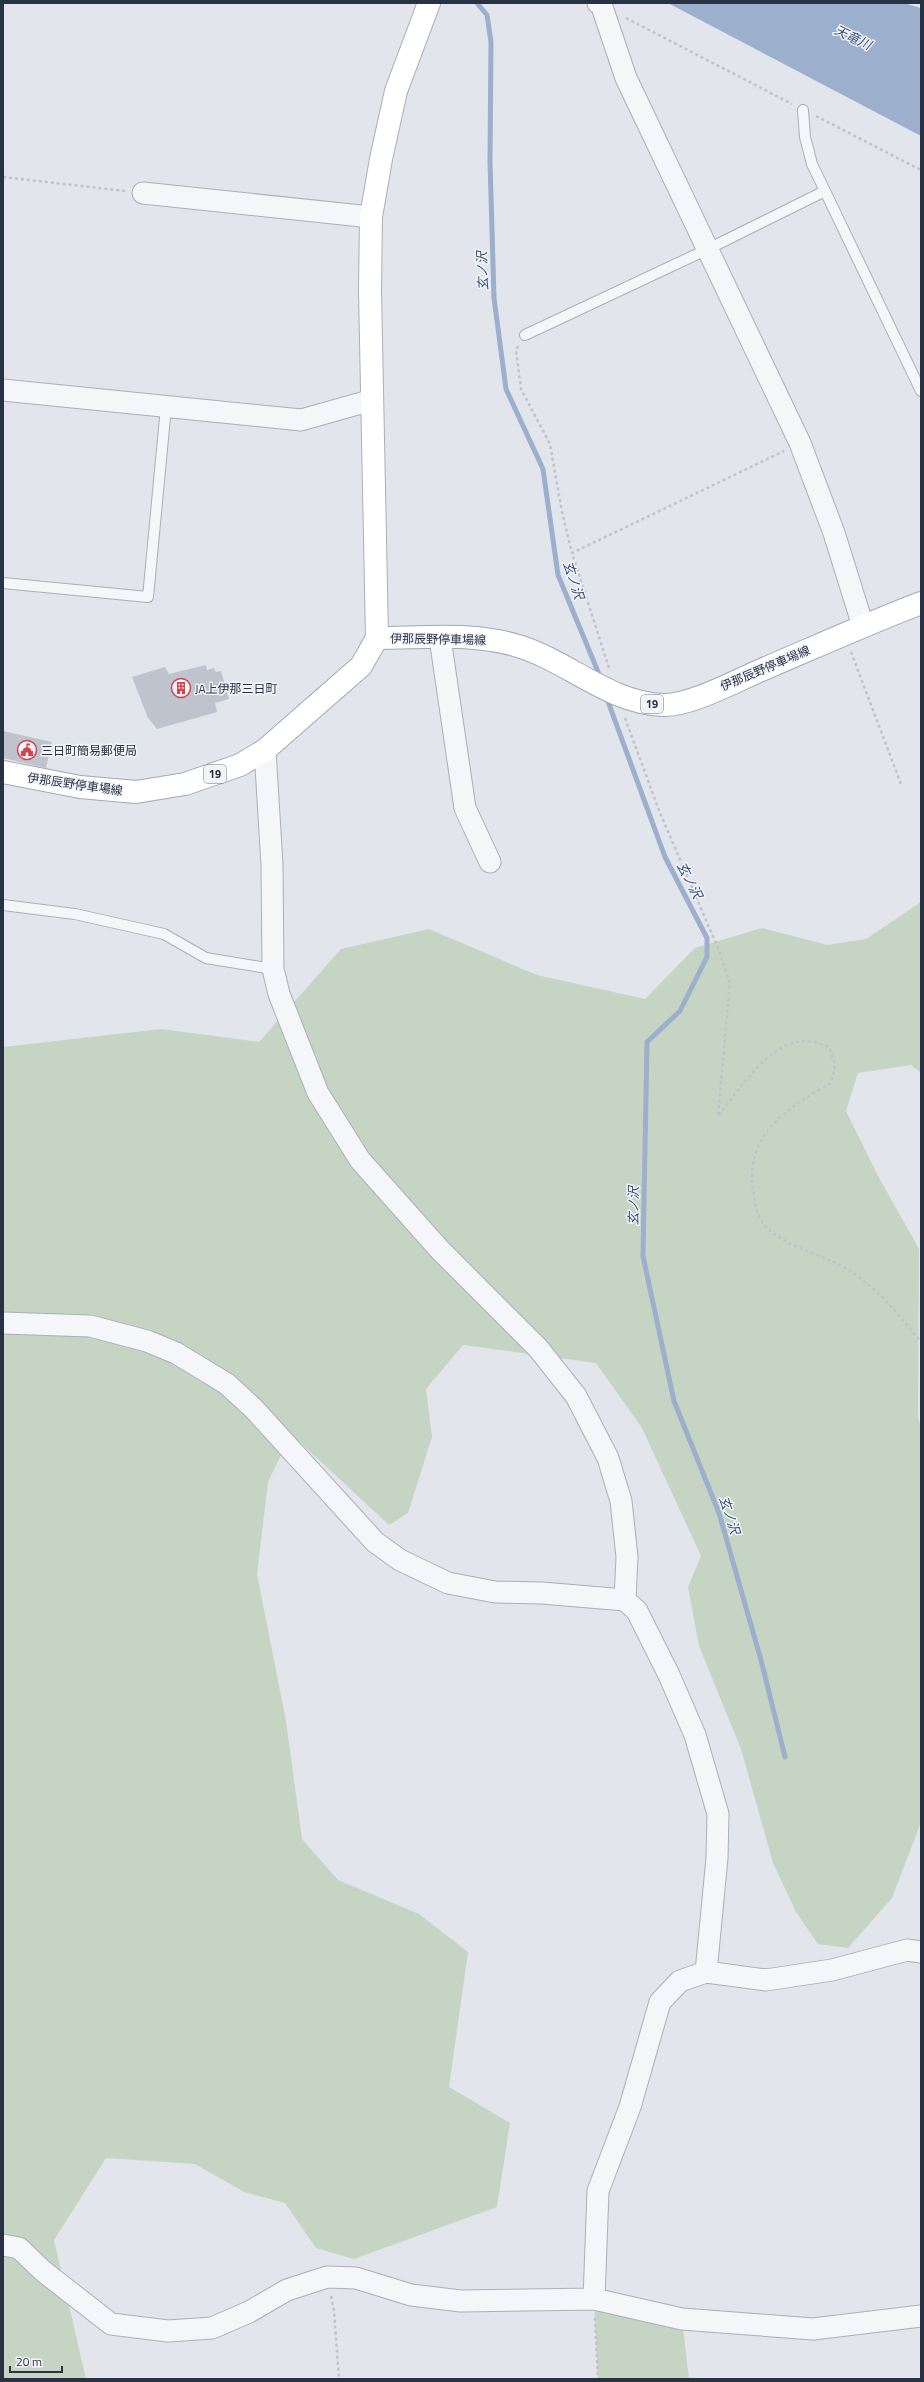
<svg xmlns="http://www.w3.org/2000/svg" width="924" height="2382" font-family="'Titillium Web','Noto Sans JP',sans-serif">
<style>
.green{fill:#c6d5c3}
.water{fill:#9cafcc}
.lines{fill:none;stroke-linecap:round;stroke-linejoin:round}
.stream{stroke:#9cafcc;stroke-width:5}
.building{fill:#bfc3ce}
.lane-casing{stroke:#aaafb9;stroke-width:12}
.street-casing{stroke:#aaafb9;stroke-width:23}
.secondary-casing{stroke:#aaafb9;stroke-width:24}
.primary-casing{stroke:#a1a8b7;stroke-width:24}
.path{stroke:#c0c3ca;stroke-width:2.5;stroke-dasharray:3 3;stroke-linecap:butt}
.lane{stroke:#f5f6f9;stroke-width:10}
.street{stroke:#f5f6f9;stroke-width:21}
.secondary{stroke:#fff;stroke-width:22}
.primary{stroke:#fff;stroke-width:22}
.labels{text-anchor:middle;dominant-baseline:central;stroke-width:3;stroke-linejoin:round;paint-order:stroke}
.shield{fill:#f2f4f8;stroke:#656c7a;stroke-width:1}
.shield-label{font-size:11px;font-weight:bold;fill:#293144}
.street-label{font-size:12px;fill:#293144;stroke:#f2f4f8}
.poi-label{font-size:12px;fill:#293144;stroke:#f2f4f8;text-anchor:start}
.water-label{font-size:13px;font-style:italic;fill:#314c79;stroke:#f2f4f8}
</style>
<rect width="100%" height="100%" fill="#e2e5eb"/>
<path class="green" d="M921,902V1073L911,1065L858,1073L846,1111L877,1174L919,1249L918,1418L921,1427V1822L892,1898L848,1948L818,1944L796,1912L773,1863L741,1749L699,1646L688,1587L701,1556L642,1428L596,1363L463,1345L426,1389L432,1437L408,1513L389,1525L291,1434L268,1482L257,1574L286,1721L302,1839L338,1880L419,1914L468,1952L449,2087L510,2123L497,2207L354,2259L316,2248L285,2203L244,2192L195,2164L106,2158L54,2240L86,2379H3V1047L161,1029L259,1042L341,949L429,929L537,975L645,999L695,948L762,928L828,945L866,939Z
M594,2299L682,2319L689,2379H598Z"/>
<path class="water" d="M668,3H904L921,8V136Z"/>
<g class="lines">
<path class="stream" d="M477,3L487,15L491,42L490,162L494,298L506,389L543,469L558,575L601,679
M606,696L665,857L707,938V957L680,1011L647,1042L643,1256L674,1401L719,1513L761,1660L785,1757"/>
</g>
<path class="building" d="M206,665L207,670L214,668L216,672L221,671L229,699L215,703L217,712L157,729L148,718L132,677L165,667L169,674Z
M3,731L52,742L46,768L3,758Z"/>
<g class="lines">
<defs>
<path id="lane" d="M803,110L805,137L812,164L921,391
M525,335L708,249L825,191
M3,583L148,597L166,407
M3,905L75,914L164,934L206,958L273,969"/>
<path id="street" d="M598,3L601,4L626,78L800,443L834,533L863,626
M143,193L371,217
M3,390L301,420L372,400
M440,638L465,808L490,862
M265,750L272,865L273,969L279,994L318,1093L360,1160L440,1250L538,1348L576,1396L608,1458L621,1501L627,1557L625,1600
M3,1323L90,1326L147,1341L176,1353L227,1384L254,1409L375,1542L400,1560L448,1583L495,1592L542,1593L625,1600L637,1611L669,1675L695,1735L718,1814L717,1858L706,1972
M3,2245L19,2248L43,2271L111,2324L168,2331L212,2328L249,2312L287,2290L327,2277L356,2278L411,2295L461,2301L594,2299L682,2319L813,2329L921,2316
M594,2299L598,2191L630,2107L660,2002L680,1981L706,1972L766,1980L832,1970L907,1950L921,1952"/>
<path id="secondary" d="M377,638L370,290L371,217L381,159L396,91L429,3"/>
<path id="primary" d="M3,772L80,787L136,792L185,784L240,765L265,750L361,666L377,638C423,638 474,632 518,646C568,661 609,703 663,705C689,706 734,682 759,671C813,648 866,624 921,603"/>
</defs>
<use href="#lane" class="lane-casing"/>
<use href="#street" class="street-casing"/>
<use href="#secondary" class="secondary-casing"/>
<use href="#primary" class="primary-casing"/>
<path class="path" d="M626,18L792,104
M816,116L921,170
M3,177L125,191
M518,346L516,350L521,389L550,444L562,512L572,553
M851,652L901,784
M609,668L572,553L784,451
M625,718L660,813L718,948L730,983L718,1116C738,1091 764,1050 796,1042C808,1039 818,1043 829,1047L835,1064L832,1082C787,1109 742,1134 754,1195C756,1207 757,1218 767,1228C786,1246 816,1253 840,1265C850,1270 861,1279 870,1286C889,1302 905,1323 921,1342
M331,2296L334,2311L339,2379
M595,2318L598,2379"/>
<use href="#lane" class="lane"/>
<use href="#street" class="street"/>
<use href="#secondary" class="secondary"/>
<use href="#primary" class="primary"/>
</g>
<defs>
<symbol id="building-ring" viewBox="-11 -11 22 22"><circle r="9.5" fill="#f2f4f8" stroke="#d4434d" stroke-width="1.5"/><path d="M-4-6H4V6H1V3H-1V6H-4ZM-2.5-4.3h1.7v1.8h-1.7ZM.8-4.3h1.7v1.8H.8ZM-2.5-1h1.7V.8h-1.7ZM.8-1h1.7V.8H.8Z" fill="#d4434d"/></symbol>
<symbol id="civic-ring" viewBox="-11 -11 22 22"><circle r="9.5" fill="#f2f4f8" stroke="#d4434d" stroke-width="1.5"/><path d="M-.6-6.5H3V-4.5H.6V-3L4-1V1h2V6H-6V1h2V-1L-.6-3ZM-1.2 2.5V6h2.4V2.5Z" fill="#d4434d"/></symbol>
</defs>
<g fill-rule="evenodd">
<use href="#building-ring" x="170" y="677" width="22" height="22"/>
<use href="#civic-ring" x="16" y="739" width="22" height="22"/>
</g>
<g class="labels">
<g class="shield">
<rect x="641" y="695" width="22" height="18" rx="3"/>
<rect x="204" y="765" width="22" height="18" rx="3"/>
</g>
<g class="shield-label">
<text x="652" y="704">19</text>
<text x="215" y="774">19</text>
</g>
<g class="street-label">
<text transform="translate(438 639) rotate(1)">伊那辰野停車場線</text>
<text transform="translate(765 668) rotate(-23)">伊那辰野停車場線</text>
<text transform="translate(75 784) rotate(8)">伊那辰野停車場線</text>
</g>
<g class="poi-label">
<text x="195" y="688">JA上伊那三日町</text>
<text x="41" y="750">三日町簡易郵便局</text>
</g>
<g class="water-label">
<text transform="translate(853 37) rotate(26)">天竜川</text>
<text transform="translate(482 271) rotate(-92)">玄ノ沢</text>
<text transform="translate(574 580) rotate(72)">玄ノ沢</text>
<text transform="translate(690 880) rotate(63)">玄ノ沢</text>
<text transform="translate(633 1206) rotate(-89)">玄ノ沢</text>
<text transform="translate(730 1515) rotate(72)">玄ノ沢</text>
</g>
</g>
<rect width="924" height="2382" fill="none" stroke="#293144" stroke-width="8"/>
<path d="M10 2366v6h52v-6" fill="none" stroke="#293144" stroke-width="2"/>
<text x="16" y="2366" font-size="12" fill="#293144" stroke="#f2f4f8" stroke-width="3" paint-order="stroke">20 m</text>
</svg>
